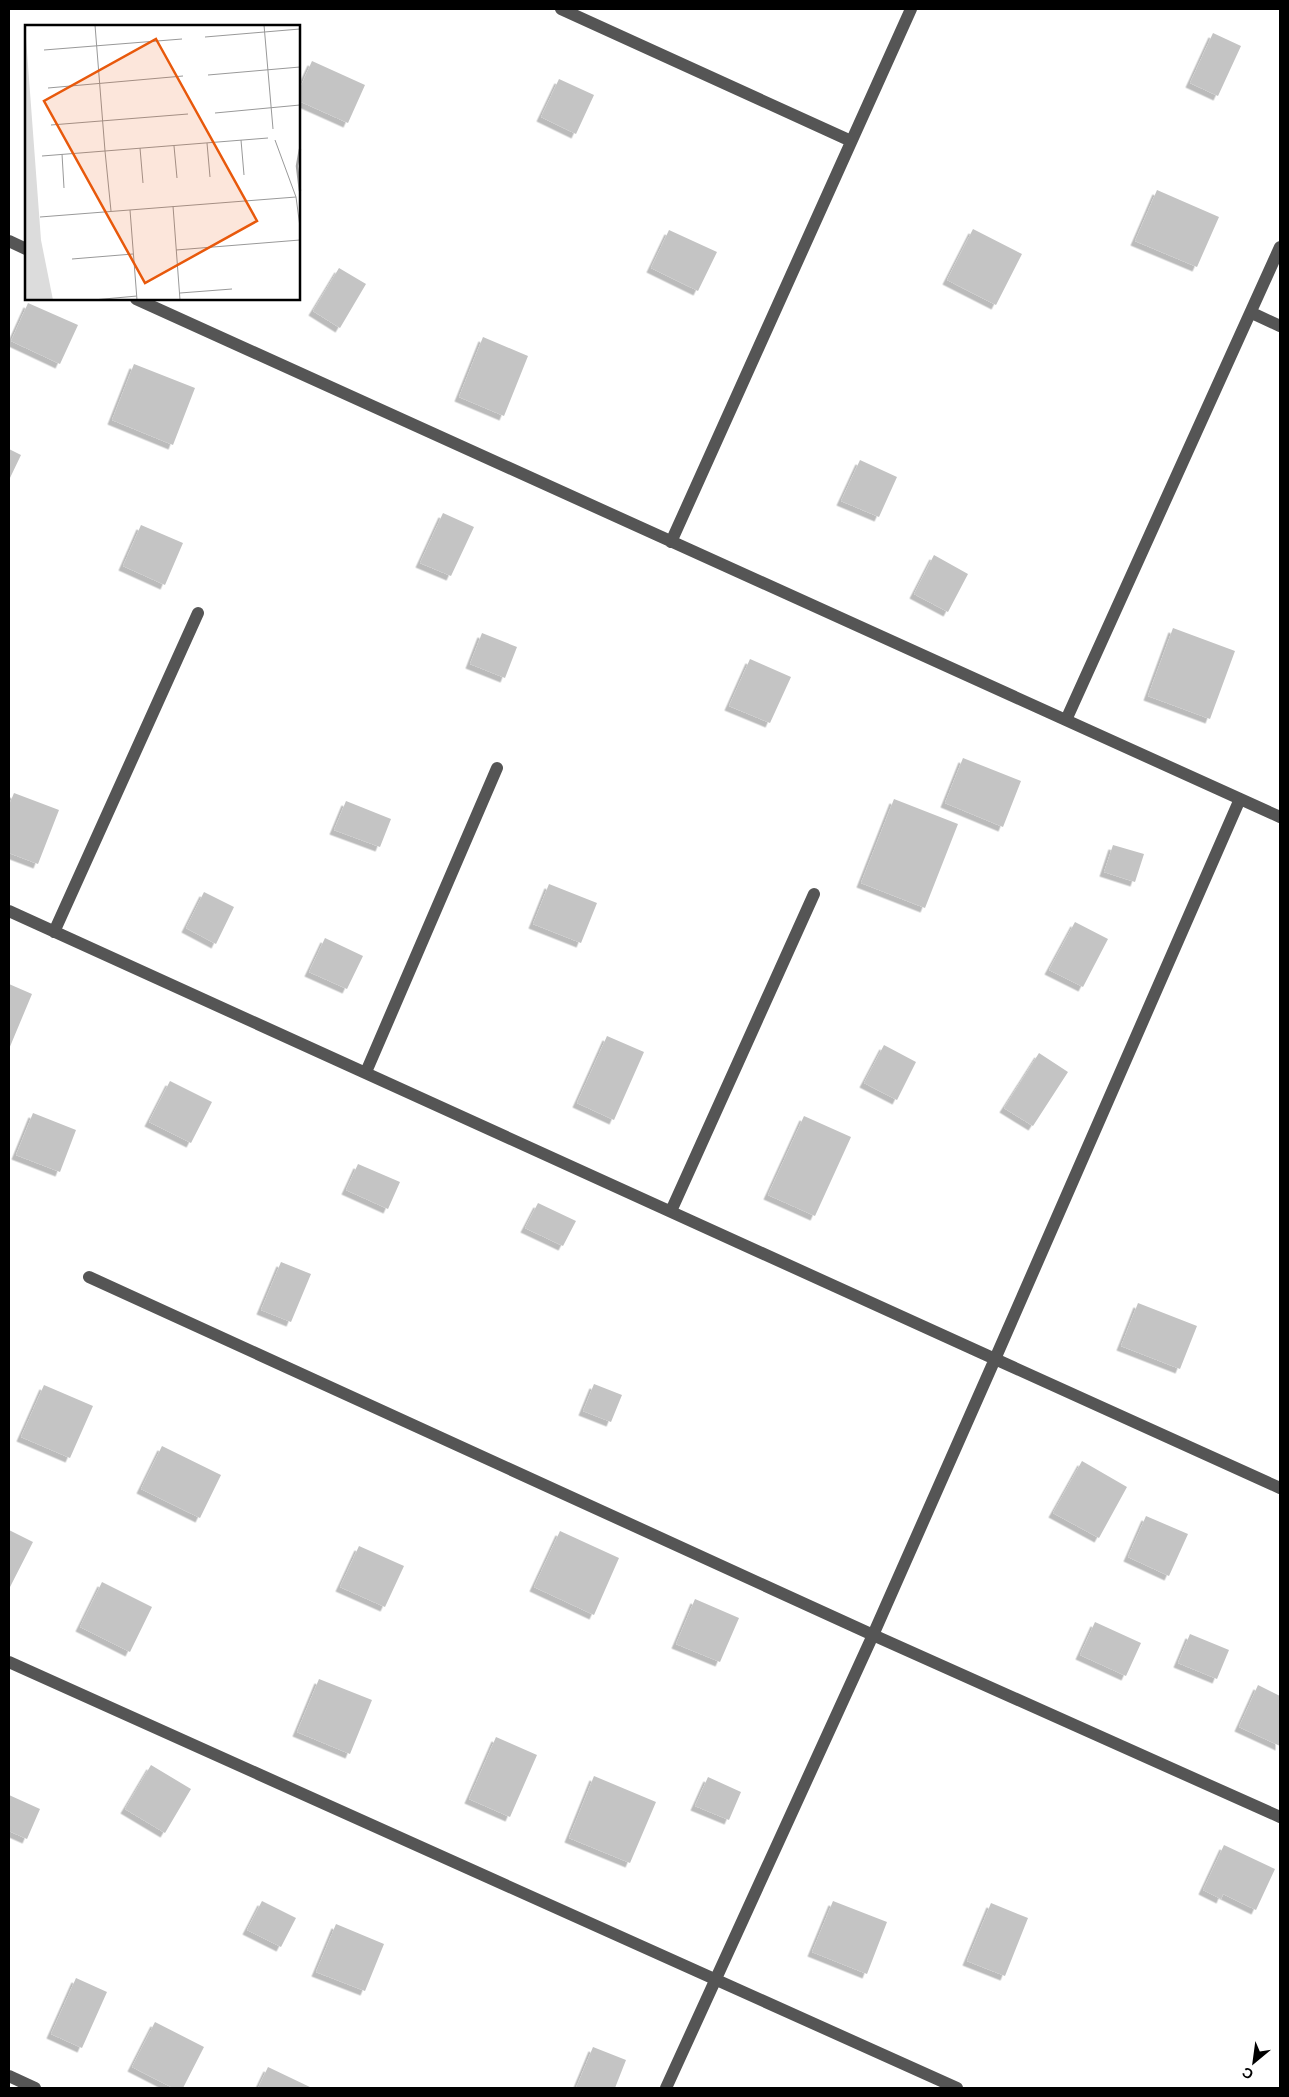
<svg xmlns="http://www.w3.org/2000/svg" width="1289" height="2097" font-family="Barlow,sans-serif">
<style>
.building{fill:#c4c4c4;filter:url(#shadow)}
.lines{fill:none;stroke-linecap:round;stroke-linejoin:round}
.minor{stroke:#555;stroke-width:12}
.inset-river{fill:none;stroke:#a3a3a3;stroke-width:2.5}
.inset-road{fill:none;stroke:#999;stroke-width:1}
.view{fill:#e8590c;fill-opacity:0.15;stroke:#e8590c;stroke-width:2.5}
.inset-edge{fill:none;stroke:#000;stroke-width:2.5}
</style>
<defs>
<filter id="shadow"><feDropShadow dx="-4.5" dy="4.5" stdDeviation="0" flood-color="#0004"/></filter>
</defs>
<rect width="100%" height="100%" fill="#fff"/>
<path class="building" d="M1213,33L1241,46L1218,96L1190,83Z
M312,61L365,85L348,123L299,101V90Z
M559,79L594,95L576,134L541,117Z
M1157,190L1219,217L1197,267L1135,241Z
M973,229L1022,254L996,305L947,280Z
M669,230L717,252L698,291L651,268Z
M339,268L366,284L340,328L313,311Z
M28,303L78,325L60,364L11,341Z
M483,337L528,356L504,416L459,397Z
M134,364L195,388L173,445L112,420Z
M9,449L21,455L9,480Z
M860,460L897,477L879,517L841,501Z
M443,513L474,527L451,576L420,563Z
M141,525L183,543L165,585L123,566Z
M934,555L968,574L948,612L914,594Z
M1173,628L1235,651L1210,719L1148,696Z
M482,633L517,647L505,678L470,664Z
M750,659L791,677L770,723L729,706Z
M963,758L1021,781L1003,827L945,803Z
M14,793L59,810L38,864L9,853V805Z
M894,799L958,824L925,908L861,883Z
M346,801L391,819L380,847L334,830Z
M1113,845L1144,854L1135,882L1104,872Z
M549,884L597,903L581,943L533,924Z
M204,892L234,907L216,944L186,928Z
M1075,922L1108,939L1083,987L1049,970Z
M325,938L363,956L347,989L309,972Z
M9,984L32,994L9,1049Z
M607,1036L644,1052L614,1120L577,1103Z
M884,1045L916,1062L897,1100L864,1083Z
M1039,1053L1068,1072L1033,1126L1004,1108Z
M170,1081L212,1102L191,1143L149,1122Z
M33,1113L76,1130L60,1172L16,1155Z
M804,1116L851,1137L815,1216L768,1195Z
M358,1164L400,1182L388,1209L346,1190Z
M538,1203L576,1221L563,1246L525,1228Z
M281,1262L311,1274L291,1322L261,1310Z
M1138,1303L1197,1326L1180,1369L1121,1346Z
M594,1384L622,1395L611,1422L583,1411Z
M44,1385L93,1406L70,1458L21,1437Z
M162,1446L221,1475L200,1518L141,1489Z
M1082,1461L1127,1487L1099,1538L1053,1513Z
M1146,1516L1188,1534L1169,1576L1128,1557Z
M9,1530L33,1542L9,1589Z
M560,1531L619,1558L594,1615L534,1587Z
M359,1546L404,1566L385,1607L340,1587Z
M102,1582L152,1607L130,1652L80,1627Z
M695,1599L739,1618L720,1662L676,1644Z
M1095,1622L1141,1643L1126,1676L1080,1655Z
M1190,1634L1229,1650L1217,1679L1178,1663Z
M319,1679L372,1700L350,1754L297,1732Z
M1258,1685L1280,1696V1746L1239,1727Z
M496,1737L537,1755L510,1817L469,1799Z
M151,1765L191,1789L165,1833L125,1809Z
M594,1776L656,1802L630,1863L569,1838Z
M708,1777L741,1792L729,1820L695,1806Z
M9,1795L40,1809L27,1839L9,1831Z
M1224,1845L1275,1869L1256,1910L1223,1894L1221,1899L1203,1890Z
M262,1901L296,1918L281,1947L247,1930Z
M833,1901L887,1922L867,1974L812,1952Z
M991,1903L1028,1918L1005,1976L967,1961Z
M336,1924L384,1944L365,1991L316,1972Z
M76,1978L107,1992L82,2048L51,2034Z
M155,2022L204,2047L183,2088H173L132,2067Z
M593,2047L626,2060L615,2088H576Z
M268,2067L312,2088H258Z"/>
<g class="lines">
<path class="minor" d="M561,9L851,141
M9,241L26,249
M136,299L1280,817
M1252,313L1280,326
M671,542L911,9
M1066,720L1280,247
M1240,799L995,1359L1280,1488
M9,911L995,1359L873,1635L666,2088
M54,932L198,613
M366,1072L497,768
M671,1211L814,894
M89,1277L873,1635L1280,1817
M9,1662L957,2088
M9,2076L35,2088"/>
</g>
<g transform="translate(25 25)">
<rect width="275" height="275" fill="#fff"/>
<path d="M0,0L16,215L28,275H0Z" fill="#dcdcdc"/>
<path class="inset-river" d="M275,124L272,141L275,166"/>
<path class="inset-road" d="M70,0L80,126L243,113M239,0L248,104M180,12L275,4M19,25L157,14M183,50L275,42M23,63L158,51M190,88L275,80M26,100L163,89M216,115L219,150M250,115L271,172L275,202M182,118L185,152M149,121L152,153M115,123L118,158M37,129L39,163M17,131L80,126L86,186M148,181L155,275M105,185L112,275M15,192L271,172M151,225L275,215M47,234L108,229M155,268L207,264M68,275L112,271"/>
<path class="view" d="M131,14L232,196L120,258L19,76Z"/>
<rect width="275" height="275" class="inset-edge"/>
</g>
<rect width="1289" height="2097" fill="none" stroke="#000000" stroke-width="20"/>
<g transform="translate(1254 2062) rotate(209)" stroke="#ffffff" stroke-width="4" paint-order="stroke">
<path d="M0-4L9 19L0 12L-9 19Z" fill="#000000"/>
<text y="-8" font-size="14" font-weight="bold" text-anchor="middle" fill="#000000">С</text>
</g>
</svg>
